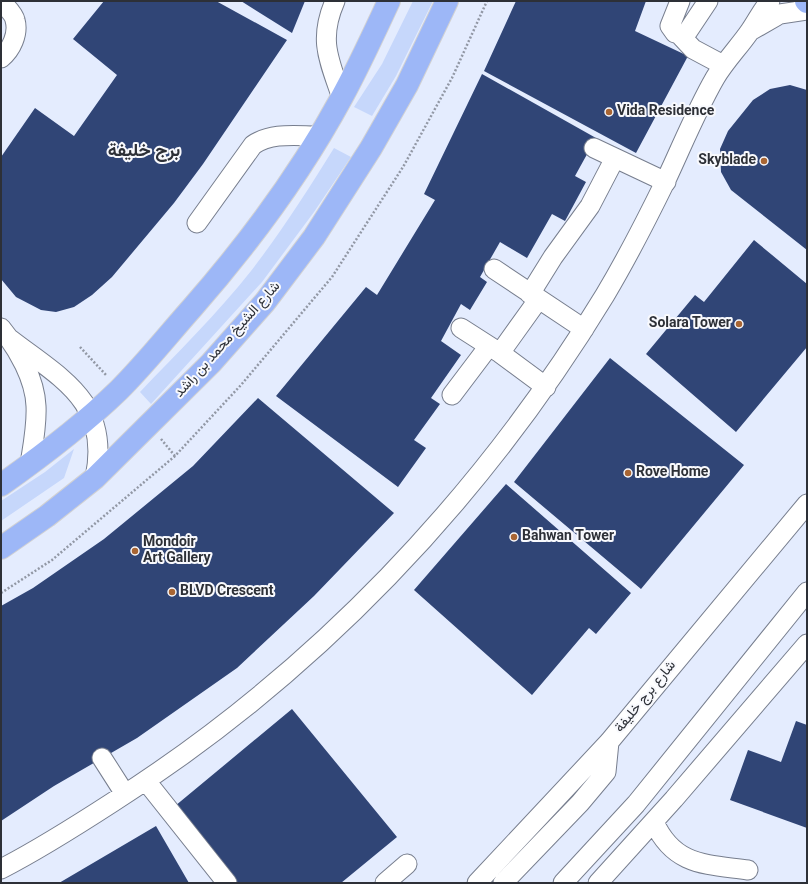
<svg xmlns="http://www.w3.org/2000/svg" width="808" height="884" font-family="Georgia,Vazirmatn,serif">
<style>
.green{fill:#c6d7fb}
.building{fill:#304576}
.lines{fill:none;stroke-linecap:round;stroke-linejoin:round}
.minor-casing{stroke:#777e8e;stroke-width:21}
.major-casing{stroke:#d1d1d3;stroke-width:24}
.path{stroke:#9298a5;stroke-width:2.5;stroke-dasharray:2 2;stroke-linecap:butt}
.minor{stroke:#fff;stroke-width:19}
.major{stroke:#9db7f7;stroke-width:22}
.poi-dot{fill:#a86533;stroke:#f8f9fd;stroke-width:1.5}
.labels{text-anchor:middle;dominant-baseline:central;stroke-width:4;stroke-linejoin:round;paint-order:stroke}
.poi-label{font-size:14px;font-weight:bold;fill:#2d3037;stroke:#f8f9fd;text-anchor:start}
.street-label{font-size:14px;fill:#2d3037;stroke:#f8f9fd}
.district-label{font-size:18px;font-weight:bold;fill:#2d3037;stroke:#f8f9fd}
</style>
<rect width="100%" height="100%" fill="#e4ecfe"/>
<path class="green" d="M413,1H433L396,76L372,116L354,107L382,64Z
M334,148L351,157L314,212L262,282L151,404L140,392C177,353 217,314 251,271C281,232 308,190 334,148Z
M74,449L64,478L1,521V501L45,472Z"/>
<path class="building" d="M104,1H216L287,40L203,164L174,203L112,277L92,295L74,307L56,312L41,310L16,297L1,279V157L35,108L74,136L117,75L73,39Z
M241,1H305L292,33Z
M516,1H646L635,31L688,56L636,153L484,71Z
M482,74L596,138L575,176L586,182L565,221L552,214L527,258L500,242L480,277L487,282L470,310L461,304L441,341L461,355L431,398L440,404L414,440L426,448L398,487L276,396L366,287L377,295L435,200L424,194Z
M790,85L807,90V250L731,190L721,172L720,149L728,131L753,100L770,89Z
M754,240L807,284V347L736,432L646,354L695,295L704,302Z
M610,358L744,465L641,589L514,482Z
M258,398L394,513L314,596L237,668L137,738L54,786L1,821V606L33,588L104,539L193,466Z
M506,484L631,593L596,634L589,628L532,695L414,590Z
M292,709L397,837L341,883H238L175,806Z
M796,721L807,725V828L730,800L748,750L781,762Z
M156,826L189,883H59Z"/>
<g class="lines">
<defs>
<path id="minor" d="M335,1C318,40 329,60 342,98
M680,1L670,26L675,33L684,34L688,31L708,1
M752,30L780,14L807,10
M679,34L693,49L723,65
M1,58C11,50 19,34 15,20C14,14 6,7 2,2
M594,148L666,182
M197,223L253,145C272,132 296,136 319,136
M494,269L584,329
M530,294L553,257L590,206L615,158
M1,328C18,349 35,379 36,406C37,425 33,445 30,464
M461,328L500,353L546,387
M10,339C62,379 111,402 95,478
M500,353L538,300
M452,395L489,346
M102,758L125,794
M146,781L227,883
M654,822C674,866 705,864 748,870
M1,869C40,849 76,826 113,802C314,674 481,499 605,295C627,258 647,219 666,180C682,146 696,111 715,78C725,61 739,47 750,31C757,21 762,10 770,1
M385,883L407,864
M477,883L609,742L807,504
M503,883L580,803L606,772L609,742
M563,883L636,804L807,592
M598,883L674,799L807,644"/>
<path id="major" d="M806,1L807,2
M1,485C42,456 83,425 119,390C145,364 168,335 192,308C249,243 301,173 342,97C359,66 374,33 389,1
M1,548L47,516L95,478L211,363L265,302L314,237L371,148L407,85L447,1"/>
</defs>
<use href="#minor" class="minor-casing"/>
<use href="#major" class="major-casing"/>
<path class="path" d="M80,347L107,376
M161,439L175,456
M1,593L52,560L175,456L241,385L332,277L403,167L452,78L487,1"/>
<use href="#minor" class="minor"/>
<use href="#major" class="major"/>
</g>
<g class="poi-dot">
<circle cx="609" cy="112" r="4"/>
<circle cx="764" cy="161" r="4"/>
<circle cx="739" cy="324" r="4"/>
<circle cx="628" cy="473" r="4"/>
<circle cx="514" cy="537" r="4"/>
<circle cx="135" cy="551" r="4"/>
<circle cx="172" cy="592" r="4"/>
</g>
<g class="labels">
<g class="poi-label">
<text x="617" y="112">Vida Residence</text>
<text x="756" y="161" text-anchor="end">Skyblade</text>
<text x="731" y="324" text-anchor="end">Solara Tower</text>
<text x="636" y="473">Rove Home</text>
<text x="522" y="537">Bahwan Tower</text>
<text x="143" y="543">Mondoir<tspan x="143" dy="16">Art Gallery</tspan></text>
<text x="180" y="592">BLVD Crescent</text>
</g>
<g class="street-label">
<text transform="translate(228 340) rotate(-48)">شارع الشيخ محمد بن راشد</text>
<text transform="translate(646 697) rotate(-51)">شارع برج خليفة</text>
</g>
<g class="district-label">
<text x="144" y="152">برج خليفة</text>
</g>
</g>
<rect width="808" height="884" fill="none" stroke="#2d3037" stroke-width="4"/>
</svg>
